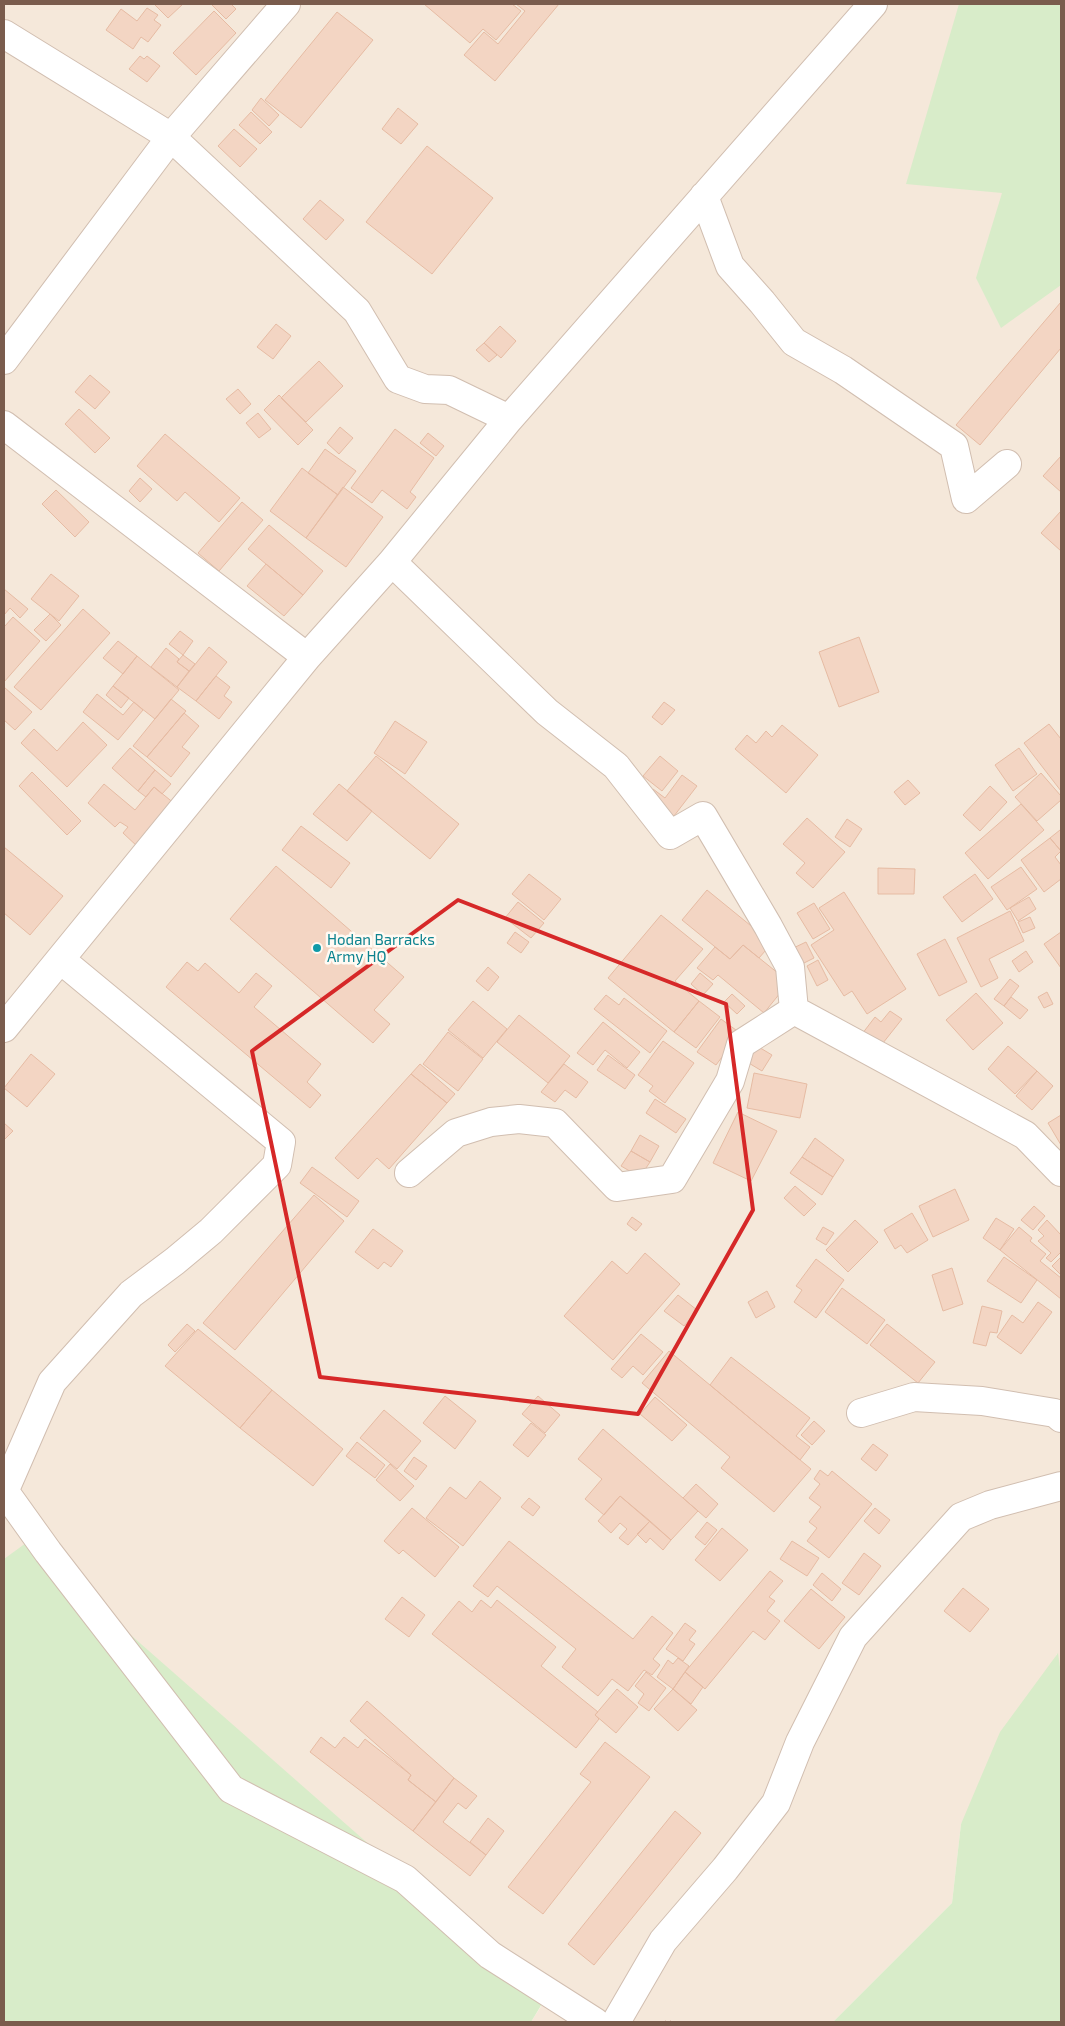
<svg xmlns="http://www.w3.org/2000/svg" width="1065" height="2026" font-family="'Exo 2',sans-serif">
<style>
.residential{fill:#f5e8da}
.green{fill:#d8ecc9}
.building{fill:#f3d5c3;stroke:#e6bba3}
.lines{fill:none;stroke-linecap:round;stroke-linejoin:round}
.street-casing{stroke:#d1beb0;stroke-width:30}
.path{stroke:#d9b8a5;stroke-width:3;stroke-dasharray:1 4;stroke-linecap:butt}
.street{stroke:#fff;stroke-width:28}
.marked{fill:none;stroke:#d62828;stroke-width:4;stroke-linejoin:round}
.culture-dot{fill:#0f9aa8;stroke:#fffaf3;stroke-width:2}
.labels{text-anchor:middle;dominant-baseline:central;stroke-width:5;stroke-linejoin:round;paint-order:stroke}
.culture-label{font-size:15px;fill:#0d838f;stroke:#fffaf3;text-anchor:start}
</style>
<rect width="100%" height="100%" fill="#fdf6ec"/>
<path class="residential" d="M4,4H1061V1674L1057,1654L961,1824L952,1903L833,2022H531L545,2000L4,1559Z"/>
<path class="green" d="M959,4H1061V285L1001,328L976,278L1002,193L906,184Z
M26,1543L545,1999L531,2022H4V1559Z
M1058,1653L1061,1674V2022H833L952,1903L961,1824L1000,1732Z"/>
<path class="building" d="M154,4H183L168,18Z
M211,4H231L236,9L226,19Z
M424,4H512L521,11L496,40L483,29L470,43Z
M516,4H559L495,81L464,55L484,32L498,44L525,11Z
M147,8L158,15L154,20L161,25L148,42L141,37L133,49L106,30L121,9L137,21Z
M214,11L236,33L196,75L173,53Z
M337,12L373,40L301,128L265,100Z
M140,56L144,59L147,56L160,66L147,82L129,69Z
M261,98L279,115L269,126L252,110Z
M398,108L418,124L401,144L382,129Z
M251,112L272,132L260,144L239,125Z
M234,129L257,149L240,167L218,146Z
M427,146L493,198L432,274L366,222Z
M320,200L344,220L326,240L303,219Z
M1061,302V348L980,445L956,425Z
M276,324L291,336L273,359L257,347Z
M500,326L516,341L501,358L484,343Z
M484,343L497,355L489,362L476,350Z
M319,361L343,386L306,422L281,398Z
M90,375L110,392L95,409L75,392Z
M238,389L251,404L240,414L226,399Z
M279,395L313,430L298,445L264,410Z
M79,409L110,438L95,453L65,424Z
M258,413L271,429L259,438L246,423Z
M340,427L353,438L339,454L327,443Z
M395,429L434,458L410,492L416,497L407,509L382,490L372,503L351,488Z
M428,433L444,446L436,456L420,443Z
M165,434L240,498L219,522L185,492L177,501L137,466Z
M325,449L356,471L338,495L308,473Z
M1061,456V492L1043,476Z
M302,468L338,495L306,538L270,511Z
M140,478L152,489L140,502L129,491Z
M343,487L383,517L346,567L306,538Z
M56,490L89,522L75,537L42,504Z
M242,502L263,520L219,571L198,553Z
M1061,511V551L1041,533Z
M269,525L323,571L303,595L248,549Z
M266,564L303,595L284,616L247,586Z
M51,574L79,596L59,621L31,599Z
M4,589L28,609L20,618L10,608L4,615Z
M83,609L110,633L41,710L14,687Z
M50,614L61,625L46,641L34,630Z
M13,617L40,641L4,682V625L5,626Z
M180,631L193,641L183,655L169,644Z
M859,637L879,692L839,707L819,652Z
M118,641L137,656L123,674L103,658Z
M209,647L227,662L196,701L177,687Z
M166,648L179,659L177,662L189,671L177,687L151,667Z
M183,655L195,664L189,671L177,662Z
M137,656L179,690L155,719L113,686Z
M216,676L230,687L224,696L232,702L219,719L196,701Z
M113,686L129,698L121,708L106,695Z
M4,687L32,712L15,730L4,720Z
M97,694L123,715L134,702L143,710L118,740L83,712Z
M171,699L186,711L147,757L133,746Z
M664,702L675,710L662,725L652,717Z
M184,713L199,726L182,747L190,753L171,777L147,757Z
M395,721L427,742L405,774L374,753Z
M83,722L107,745L67,787L21,743L34,729L57,751Z
M1049,724L1061,739V791L1024,743Z
M782,725L818,755L786,793L735,749L747,735L756,743L766,731L772,737Z
M130,748L155,770L138,791L112,768Z
M1019,748L1037,774L1013,791L995,765Z
M376,756L459,824L430,859L347,791Z
M660,756L678,771L662,791L643,776Z
M155,770L171,784L162,794L154,787L146,797L138,791Z
M32,772L81,821L67,835L19,786Z
M1041,773L1061,796V800L1037,821L1015,797Z
M682,775L697,786L674,816L647,797L653,789L665,798Z
M908,780L920,793L905,805L894,792Z
M104,784L135,810L154,787L175,804L138,847L123,833L128,827L120,822L115,827L88,803Z
M339,784L372,811L347,841L313,814Z
M990,786L1007,802L980,831L963,815Z
M1021,804L1044,830L988,879L965,853Z
M807,818L845,852L813,888L796,873L805,863L783,844Z
M847,819L862,829L850,847L835,837Z
M301,826L350,863L331,888L282,850Z
M1060,830L1061,831V851L1050,838Z
M1050,838L1061,851L1055,857L1061,865V879L1044,892L1021,860Z
M4,847L63,896L30,935L4,913Z
M276,866L404,977L374,1010L390,1024L373,1043L230,919Z
M1021,867L1037,889L1007,910L991,887Z
M878,868L915,869L914,894H878Z
M529,874L561,899L544,920L512,894Z
M975,874L993,899L962,922L943,897Z
M707,890L772,943L759,958L743,945L730,959L682,920Z
M844,892L906,989L867,1014L852,991L844,996L811,945L834,930L819,908Z
M1029,897L1036,909L1018,921L1010,908Z
M518,902L544,923L531,938L505,918Z
M814,903L830,929L813,939L797,913Z
M1010,911L1024,941L989,959L998,978L981,987L957,938Z
M661,915L703,949L675,981L699,1001L674,1032L608,978Z
M1030,917L1035,928L1023,933L1018,922Z
M515,932L529,942L521,953L507,943Z
M1061,932V968L1044,944Z
M945,939L967,982L939,996L917,954Z
M806,942L814,958L796,967L787,951Z
M743,945L789,982L764,1013L718,975L713,980L697,968L715,947L730,959Z
M1026,951L1033,962L1019,972L1012,961Z
M818,960L828,980L817,986L807,966Z
M187,962L198,971L205,963L239,993L256,973L272,986L254,1007L321,1064L307,1082L321,1095L310,1108L166,987Z
M488,967L499,977L488,991L476,981Z
M700,973L713,984L703,995L691,984Z
M1010,979L1019,986L1004,1006L994,999Z
M1047,992L1053,1004L1044,1008L1038,997Z
M976,993L1003,1023L973,1050L946,1020Z
M732,994L745,1006L737,1014L724,1002Z
M606,995L619,1005L624,998L667,1031L650,1053L594,1009Z
M1011,997L1028,1010L1020,1019L1004,1006Z
M473,1001L507,1029L483,1058L448,1030Z
M699,1001L720,1017L696,1048L674,1032Z
M890,1011L902,1019L879,1048L862,1034L875,1017L881,1022Z
M519,1015L570,1056L548,1083L497,1042Z
M721,1019L740,1033L716,1065L697,1052Z
M603,1022L640,1052L627,1068L605,1050L593,1065L577,1053Z
M448,1032L483,1059L458,1091L423,1064Z
M663,1041L694,1063L665,1103L649,1091L653,1086L638,1075Z
M757,1046L772,1055L762,1071L747,1062Z
M1008,1046L1037,1071L1015,1094L988,1069Z
M31,1054L55,1074L27,1107L4,1088Z
M608,1055L635,1075L625,1089L597,1070Z
M420,1064L455,1094L447,1103L411,1074Z
M564,1064L588,1082L576,1098L565,1090L555,1102L541,1092Z
M1037,1071L1053,1086L1032,1110L1016,1096Z
M754,1073L807,1084L800,1118L747,1108Z
M411,1074L447,1103L389,1169L377,1158L358,1179L335,1158Z
M655,1099L686,1119L676,1133L646,1113Z
M738,1112L777,1131L751,1181L713,1163Z
M1061,1115V1145L1048,1123Z
M4,1123L13,1131L4,1140Z
M640,1135L659,1146L650,1162L631,1151Z
M815,1138L844,1160L833,1177L802,1157Z
M631,1151L650,1162L640,1177L621,1166Z
M802,1157L833,1177L822,1195L790,1173Z
M312,1167L359,1201L347,1217L300,1183Z
M795,1186L816,1204L804,1216L784,1198Z
M955,1189L969,1220L933,1237L919,1206Z
M314,1195L344,1221L235,1350L203,1323Z
M1034,1206L1045,1216L1033,1230L1021,1220Z
M912,1213L928,1240L907,1253L901,1245L895,1249L884,1230Z
M632,1217L642,1224L636,1231L627,1224Z
M996,1218L1014,1229L1000,1250L983,1238Z
M855,1220L878,1242L848,1272L826,1250Z
M1047,1220L1061,1235V1252L1051,1262L1046,1258L1051,1253L1038,1241L1044,1236L1038,1230Z
M823,1227L834,1233L826,1245L816,1239Z
M1019,1227L1032,1238L1030,1241L1046,1254L1040,1261L1061,1278V1299L1000,1250Z
M373,1229L403,1251L391,1267L384,1262L378,1269L355,1252Z
M645,1253L680,1284L613,1360L564,1316L612,1261L627,1274Z
M1004,1257L1037,1280L1021,1303L987,1281Z
M1061,1257V1275L1052,1266Z
M816,1259L844,1280L816,1318L794,1302L802,1290L796,1286Z
M952,1268L963,1304L943,1311L932,1275Z
M842,1288L885,1320L867,1344L825,1312Z
M767,1291L775,1307L756,1318L748,1302Z
M678,1295L697,1310L684,1326L664,1311Z
M1038,1302L1052,1312L1021,1354L997,1337L1012,1315L1023,1323Z
M982,1306L1002,1311L997,1333L990,1332L986,1346L973,1343Z
M187,1324L195,1331L175,1352L168,1345Z
M887,1324L935,1362L918,1383L870,1345Z
M198,1329L272,1390L240,1428L165,1366Z
M641,1334L663,1352L643,1375L633,1366L622,1378L611,1369Z
M669,1351L811,1469L774,1512L721,1468L730,1457L642,1383Z
M731,1357L810,1418L796,1436L810,1447L800,1460L710,1385Z
M272,1390L343,1449L313,1486L240,1428Z
M445,1396L476,1421L455,1449L423,1423Z
M538,1396L560,1415L545,1433L522,1414Z
M655,1397L687,1425L672,1441L640,1414Z
M384,1410L421,1441L397,1469L360,1438Z
M814,1421L825,1431L812,1445L801,1435Z
M531,1423L546,1435L528,1457L513,1445Z
M603,1429L698,1511L671,1540L620,1496L604,1515L585,1499L602,1479L578,1459Z
M357,1442L385,1465L375,1478L346,1456Z
M873,1444L888,1455L876,1471L861,1459Z
M414,1457L427,1466L416,1480L404,1471Z
M390,1464L414,1486L400,1501L376,1480Z
M820,1470L828,1476L832,1471L872,1504L829,1558L807,1541L817,1528L809,1522L821,1507L809,1498L820,1484L814,1479Z
M480,1481L501,1498L463,1546L426,1518L450,1487L466,1499Z
M696,1484L718,1504L706,1518L683,1498Z
M620,1496L650,1521L628,1545L619,1538L627,1529L620,1523L611,1533L598,1521Z
M529,1498L540,1507L533,1516L521,1507Z
M412,1508L459,1547L435,1577L403,1550L399,1554L384,1541Z
M875,1508L890,1520L879,1534L864,1521Z
M650,1521L671,1540L663,1550L650,1538L646,1543L637,1534Z
M707,1522L717,1530L705,1545L695,1537Z
M722,1528L748,1550L720,1581L695,1560Z
M509,1541L633,1639L652,1616L673,1633L653,1659L660,1665L652,1675L644,1670L628,1691L612,1679L598,1696L562,1667L576,1649L497,1586L488,1597L473,1586Z
M792,1541L819,1558L807,1576L780,1559Z
M864,1553L881,1566L859,1595L842,1583Z
M770,1571L783,1581L769,1597L775,1601L767,1611L780,1621L765,1640L753,1631L705,1689L685,1672Z
M822,1573L841,1589L832,1601L813,1585Z
M963,1588L989,1609L970,1632L944,1611Z
M811,1589L845,1617L819,1649L784,1621Z
M402,1597L425,1615L409,1637L385,1619Z
M481,1600L491,1608L497,1600L556,1647L541,1666L598,1712L595,1715L599,1719L576,1748L432,1634L459,1601L472,1612Z
M685,1623L696,1631L689,1640L695,1644L683,1661L666,1649Z
M678,1658L689,1666L673,1689L657,1677L668,1660L673,1664Z
M646,1672L666,1688L649,1711L638,1703L644,1694L635,1686Z
M685,1672L703,1687L691,1704L673,1689Z
M617,1689L638,1707L616,1733L595,1715Z
M673,1689L697,1710L678,1731L654,1709Z
M367,1701L454,1778L436,1802L408,1780L411,1775L350,1721Z
M321,1737L335,1748L344,1737L358,1748L365,1739L411,1775L408,1780L436,1802L413,1831L310,1752Z
M605,1742L650,1777L543,1914L508,1887L591,1782L580,1774Z
M454,1778L477,1796L466,1809L458,1803L443,1822L486,1855L470,1876L413,1831Z
M675,1811L701,1833L594,1965L568,1944Z
M488,1818L504,1831L486,1855L470,1842Z"/>
<g class="lines">
<defs>
<path id="street" d="M4,34L171,137L357,311L398,379L425,389L449,390L509,419
M704,196L730,266L762,302L794,342L843,370L954,446L966,499L1007,464
M4,360L171,137L286,4
M4,425L307,657
M392,562L547,712L616,766L670,835L703,816L768,926L790,967L794,1010L1025,1135L1061,1172
M4,1028L307,657L392,562L509,419L873,4
M409,1173L456,1133L491,1122L519,1119L555,1123L617,1187L672,1179L730,1081L741,1044L794,1010
M861,1413L914,1397L982,1401L1055,1413L1061,1418
M4,1492L52,1382L131,1294L175,1261L211,1231L277,1165L281,1142L61,960
M5,1492L48,1552L231,1789L405,1879L490,1955L595,2022
M616,2022L663,1941L725,1869L776,1803L800,1742L853,1637L961,1517L990,1505L1061,1486"/>
</defs>
<use href="#street" class="street-casing"/>
<path class="path" d="M665,2022H674"/>
<use href="#street" class="street"/>
</g>
<path class="marked" d="M458,900L726,1004L753,1210L638,1414L320,1377L252,1051Z"/>
<circle class="culture-dot" cx="317" cy="948" r="5"/>
<g class="labels">
<g class="culture-label">
<text x="327" y="939">Hodan Barracks<tspan x="327" dy="17">Army HQ</tspan></text>
</g>
</g>
<rect width="1065" height="2026" fill="none" stroke="#7a5c4d" stroke-width="10"/>
</svg>
